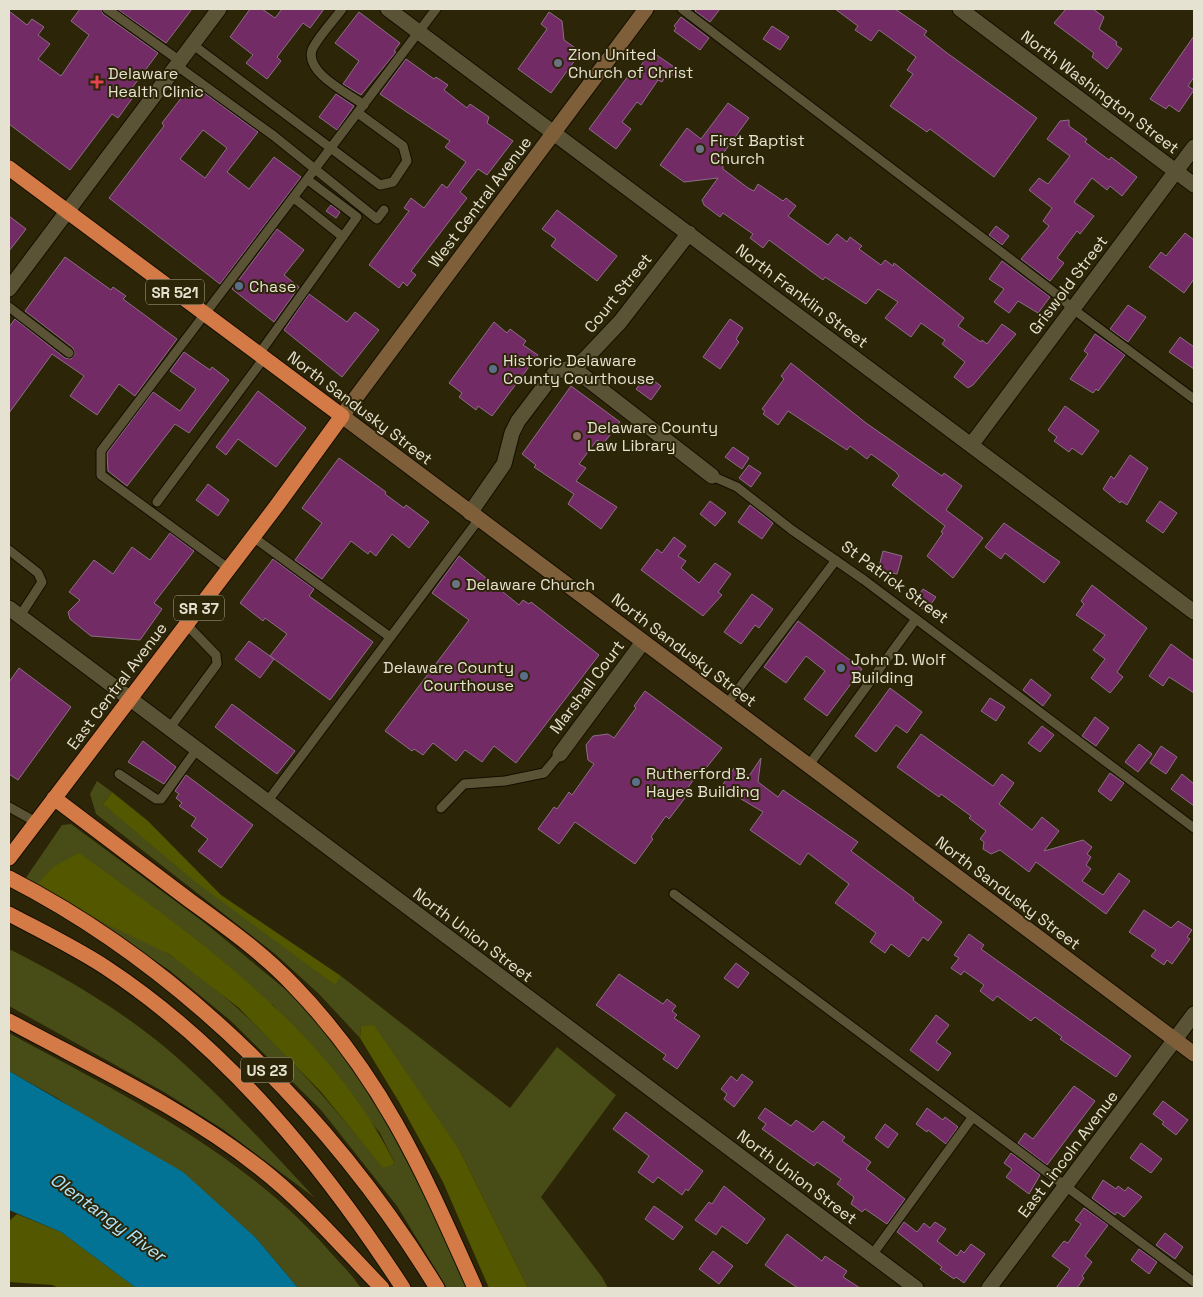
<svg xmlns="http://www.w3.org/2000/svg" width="1203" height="1297" font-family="'Space Grotesk',sans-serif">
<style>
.green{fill:#484c16}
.forest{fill:#525700}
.water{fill:#027394}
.building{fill:#722b65;stroke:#8b6f84;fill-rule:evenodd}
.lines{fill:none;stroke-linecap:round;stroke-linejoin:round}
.lane-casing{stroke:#130e00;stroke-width:11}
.street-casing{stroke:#130e00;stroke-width:17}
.secondary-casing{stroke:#130e00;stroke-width:17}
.highway-casing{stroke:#130e00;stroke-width:17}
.lane{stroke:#5b5335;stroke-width:9}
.street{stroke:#5b5335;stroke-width:15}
.secondary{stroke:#7f5f3a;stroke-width:15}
.highway{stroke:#d47a47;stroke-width:15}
.worship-dot{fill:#6b7280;stroke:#2c2507;stroke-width:2}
.health-dot{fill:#e0444e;stroke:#2c2507;stroke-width:2}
.service-dot{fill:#5c6f8a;stroke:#2c2507;stroke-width:2}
.education-dot{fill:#8d6e63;stroke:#2c2507;stroke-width:2}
.labels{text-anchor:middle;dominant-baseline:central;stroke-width:4;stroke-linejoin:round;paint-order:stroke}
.shield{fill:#2c2507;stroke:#aea994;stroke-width:1}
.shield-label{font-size:15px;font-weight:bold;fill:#e6e2d1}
.poi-label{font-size:16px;fill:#e6e2d1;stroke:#2c2507;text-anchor:start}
.street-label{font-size:16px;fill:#e6e2d1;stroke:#2c2507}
.water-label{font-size:18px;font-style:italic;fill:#b1e5fc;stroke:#2c2507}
</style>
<rect width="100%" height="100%" fill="#2c2507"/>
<path class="green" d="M97,781L112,792L103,804L334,984L341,976L510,1108L557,1047L616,1095L541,1197L602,1277L608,1288H528L460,1151L361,1026L360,1038L319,994L274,953L96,814L90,794Z
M71,824L205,923L296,998L338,1047L372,1094L415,1169L468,1288H447L397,1206L321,1110L231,1021L169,970L81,912C107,925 148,939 170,955C254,1012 319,1090 383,1167L395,1164L380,1133L273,1005L23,882L62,825Z
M9,949C63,976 119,1009 166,1048C220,1094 267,1147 315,1198L224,1130L164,1092L9,1006Z
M9,1033C121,1094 237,1149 324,1245C336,1259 351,1273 361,1288H298L256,1238L57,1098L9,1071Z"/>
<path class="forest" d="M112,792L148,821L221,895L341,976L335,985L198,884L103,804Z
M79,853C196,937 330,1031 395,1164L383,1168L321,1092L239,1008L169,954L81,912L35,887L53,867Z
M374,1025L460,1151L528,1288H489L443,1182L399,1102L360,1038L361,1026Z
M17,1214L61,1232L136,1288H59L52,1285L9,1282V1221Z"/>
<path class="water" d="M9,1071L183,1172L256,1238L298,1288H136L61,1232L9,1210Z"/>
<path class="building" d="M80,9H101L103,14L158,53L132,88L137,92L118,118L112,114L70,170L9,124V11L27,25L32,19L44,27L38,35L50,44L38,59L61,76L89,35L71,21Z
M117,9H192L166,43Z
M250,9H262L275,18L282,9H324L310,28L303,23L277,57L281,61L267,79L246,63L253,55L230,37Z
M697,9H720L710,22L695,11Z
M835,9H895L927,31L924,35L947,53L1037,118L994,177L930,129L927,132L890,106L913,74L907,70L916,57L879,30L871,41L855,30L858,26Z
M1066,9H1093L1104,17L1099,29L1117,42L1116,45L1122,49L1107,69L1092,57L1094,53L1054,23Z
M359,12L400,43L394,51L396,52L361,95L343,84L359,61L335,43Z
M549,12L562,21L564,40L581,52L551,93L518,69L547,29L541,24Z
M681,17L709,38L700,50L674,31L676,28L674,26Z
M772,26L789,37L780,50L763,39Z
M1194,36V77L1188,86L1194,90L1179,112L1169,105L1166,109L1150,99Z
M651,51L677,69L669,80L665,77L662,82L658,80L641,105L637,102L622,122L631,129L616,149L589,129L631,72L635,74Z
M406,59L434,79L436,77L448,85L444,90L467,108L470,104L489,117L487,123L513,141L487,175L478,169L460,192L467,198L411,271L416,275L407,286L403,282L399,288L369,265L409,211L404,208L411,198L424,208L442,184L447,188L466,162L445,147L450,141L380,94Z
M192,84L258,132L227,172L249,189L274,157L301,177L220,284L109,198L164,126L162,123ZM203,130L227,148L205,178L180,159Z
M336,94L354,106L337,130L319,117Z
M728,103L749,118L722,155L723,169L748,188L754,191L758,184L783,201L786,198L796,206L788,216L828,245L837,234L847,242L850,237L862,246L859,249L881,265L885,260L893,266L894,263L964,318L958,326L981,342L982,340L987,344L1002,324L1016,334L973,385L968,388L954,377L965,362L942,344L945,340L921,323L911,337L885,318L898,302L878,289L866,304L825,277L823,280L769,240L763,248L750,238L753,234L723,213L720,217L704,205L702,200L718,178L684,182L660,165L687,128L701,139Z
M1069,120V126L1087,139L1085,142L1109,160L1111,157L1137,177L1122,196L1110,186L1107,190L1092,178L1074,202L1094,216L1080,234L1077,231L1057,258L1064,263L1050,281L1021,259L1049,226L1043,221L1052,208L1029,190L1039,178L1048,184L1070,156L1047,139L1060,121Z
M331,205L340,212L336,218L326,211Z
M557,210L617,256L597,281L551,246L556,239L542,229Z
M9,216L26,229L9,251Z
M996,226L1009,236L1002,245L989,235Z
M277,229L304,250L284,275L299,287L274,322L232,289Z
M1185,233L1194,240V279L1184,293L1149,267L1161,252L1166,256Z
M65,257L111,290L113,287L126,296L123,299L177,339L135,396L119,384L97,415L70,396L84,376L52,354L9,413V327L15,319L65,358L71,359L75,354L73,348L25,311Z
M1002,261L1050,297L1038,313L1018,301L1009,313L994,302L1004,289L989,279Z
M309,294L347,322L355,312L379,330L342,377L284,330Z
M1128,305L1146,317L1128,342L1110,329Z
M730,319L743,328L736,339L739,342L720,369L703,357Z
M494,322L507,333L510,329L526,341L523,345L538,355L492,416L478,406L476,410L459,397L462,393L449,383Z
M1095,334L1125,355L1098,391L1096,389L1093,393L1070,379L1088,354L1084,351Z
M1180,337L1194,347V369L1169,352Z
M184,352L210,370L212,367L229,380L189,433L175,424L127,486L108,471L107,453L153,392L180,411L196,389L170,371Z
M791,363L866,423L942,476L944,473L962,486L946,510L983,538L953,578L927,556L943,533L941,532L945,526L892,485L899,476L896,472L871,454L867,459L850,446L847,450L788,411L778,425L763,414L765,411L762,409L784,379L781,376Z
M647,376L661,386L651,400L636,389Z
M571,386L620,422L603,444L597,440L579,464L586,468L576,481L617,507L601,529L568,504L574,494L534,467L536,465L522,454Z
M258,391L306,428L276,467L238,439L226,455L216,447Z
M1065,406L1099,431L1082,455L1072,448L1069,452L1054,441L1057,437L1048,430Z
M733,447L749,458L742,469L725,457Z
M1130,455L1148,468L1127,505L1121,501L1120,503L1103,489L1111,476L1114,479Z
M339,458L386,492L385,494L404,508L406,505L429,522L409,548L392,534L376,556L370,551L368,554L351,541L322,579L295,560L322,523L302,508Z
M749,465L761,473L751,487L739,478Z
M208,484L229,500L218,516L196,500Z
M710,501L726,513L715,526L700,514Z
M1160,501L1177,513L1163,533L1146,521Z
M750,505L773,523L762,539L738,522Z
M1004,523L1060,562L1044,583L1005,553L1001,559L985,547Z
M170,533L194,551L154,603L162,609L140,640L91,636L70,619L68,612L80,600L69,592L94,560L113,574L132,547L150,560Z
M674,537L686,546L678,556L686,561L681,568L699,583L715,563L731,574L718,592L722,595L703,616L641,570L657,549L662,553Z
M883,551L902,556L897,574L878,570Z
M459,556L519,605L523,600L529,604L531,602L599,655L516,763L494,746L482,762L465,750L456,761L433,743L423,755L414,749L412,751L385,731L469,620L432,593Z
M273,559L314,589L309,596L373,642L330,700L270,656L287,634L265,618L263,621L240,603Z
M1092,585L1147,628L1117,672L1123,677L1110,693L1091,678L1105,659L1093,650L1105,635L1076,615L1084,604L1081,601Z
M923,589L936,597L926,611L913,603Z
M752,594L773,609L759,628L755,625L741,644L724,632Z
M798,621L862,669L827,716L804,699L825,671L806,656L786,683L764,667Z
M249,641L274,659L260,678L235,659Z
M1171,644L1194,661V693L1169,677L1163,686L1149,676Z
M19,668L71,707L18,780L9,774V682Z
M1031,679L1051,695L1043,706L1023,690Z
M890,688L922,712L907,733L896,725L876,752L855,736Z
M645,691L722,748L703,772L700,770L685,792L688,794L669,819L666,816L651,837L653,839L635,864L575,822L559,844L538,829L554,807L557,809L569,792L572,795L594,764L588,760L586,745L593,736L608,734L614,738L636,708L634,706Z
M990,698L1005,707L996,721L981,711Z
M232,704L295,751L277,774L215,727Z
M1095,717L1109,728L1096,746L1082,736Z
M1042,726L1054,735L1040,752L1028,743Z
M921,734L993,786L1002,774L1014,783L999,804L1032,830L1042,817L1059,831L1044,851L1083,840L1092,847L1087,854L1091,857L1086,865L1091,869L1082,881L1103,895L1119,873L1130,881L1106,914L1036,862L1029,872L1000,850L991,854L983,849L984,842L980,839L986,831L969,818L971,816L941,794L939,797L897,767Z
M143,741L176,767L164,784L128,762Z
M1139,744L1152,754L1138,772L1125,762Z
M1161,746L1177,757L1166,774L1150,763Z
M761,758L758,782L778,797L783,790L858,842L851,851L914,898L913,900L942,922L928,941L923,937L909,957L891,944L885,953L870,942L876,933L835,903L849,884L808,853L800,865L750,830L763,812L721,787L735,767L749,776Z
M1110,773L1124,783L1111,801L1098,791Z
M1182,774L1194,784V806L1171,789Z
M186,775L253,825L221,868L198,851L208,839L191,826L196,818L179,806L182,803L176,798L179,794L175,791Z
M1144,910L1171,928L1178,921L1192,930L1187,937L1190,939L1172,964L1167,960L1164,965L1151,956L1156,950L1129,932Z
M969,934L984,945L981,949L1131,1056L1116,1077L1060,1039L1062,1037L1035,1017L1031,1021L997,996L993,1001L980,991L984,985L964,971L961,975L951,968L959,958L954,955Z
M736,963L749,973L738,988L724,978Z
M619,974L663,1004L667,999L676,1006L672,1011L677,1015L674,1018L700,1036L677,1069L663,1059L666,1055L596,1005Z
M936,1015L949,1025L936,1042L951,1053L938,1071L910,1050Z
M742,1074L753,1082L734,1107L724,1099L727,1094L721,1089L731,1076L737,1081Z
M1074,1086L1095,1101L1047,1165L1018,1143L1025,1133L1033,1139Z
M1163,1101L1188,1120L1176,1135L1162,1124L1164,1122L1153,1114Z
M765,1108L791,1126L796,1120L813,1132L823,1121L845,1137L842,1141L871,1162L866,1169L905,1199L887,1224L865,1209L862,1212L851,1204L854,1197L837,1184L841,1179L817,1162L814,1166L762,1129L766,1124L758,1118Z
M927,1108L943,1120L945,1117L958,1127L946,1144L928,1130L927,1132L916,1124Z
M626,1112L703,1171L688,1191L686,1189L682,1195L658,1177L653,1183L638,1172L649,1156L613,1129Z
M885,1124L898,1134L888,1148L875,1138Z
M1141,1143L1162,1159L1151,1173L1130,1158Z
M1011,1153L1040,1175L1029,1194L1006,1177L1012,1169L1004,1163Z
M1103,1180L1116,1189L1118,1186L1125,1191L1128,1187L1142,1197L1124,1217L1117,1212L1115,1215L1092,1198Z
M724,1186L765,1219L747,1244L722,1226L716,1235L695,1220L709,1202L712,1204Z
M654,1206L683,1227L673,1240L645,1219Z
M1084,1208L1108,1225L1085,1256L1092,1262L1082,1276L1084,1278L1077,1288H1056L1070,1269L1052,1256L1064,1241L1068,1243L1081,1224L1075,1220Z
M904,1222L917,1232L924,1223L930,1228L935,1222L946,1229L937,1241L957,1256L961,1250L964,1253L971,1244L985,1254L964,1283L956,1277L954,1279L940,1269L942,1267L897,1232Z
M1165,1233L1183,1247L1175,1259L1156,1245Z
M787,1234L822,1261L825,1256L847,1271L843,1277L860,1288H798L780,1276L765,1265Z
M1139,1249L1157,1262L1149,1274L1131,1260Z
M713,1251L733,1266L719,1284L699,1269Z"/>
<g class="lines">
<defs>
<path id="lane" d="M107,9L180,61
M342,9C334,20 317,38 312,50C305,73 348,93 364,105
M682,9L1059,296L1073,309L1194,399
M192,44L380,185L393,182L407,161L403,146L358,113
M176,65L274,136L377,219L384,210
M294,198L343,237
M9,307L69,353
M259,354L357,217L308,180
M712,476L737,487L792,530L864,580L1194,828
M157,502L264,358
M253,537L390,637
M9,550L38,573L42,582L20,616
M229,569L101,475V451L436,9
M727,704L836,560
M169,729L217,664L216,655L186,624
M809,765L916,619
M119,774L156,799H161L197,749
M267,802L479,519
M9,807L36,822
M441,808L464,784L505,781L544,773L560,754
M674,894L1194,1282
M872,1255L972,1118"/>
<path id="street" d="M388,9L1194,612
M960,9L1194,185
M9,289L219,9
M573,368L712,476
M971,445L1194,147
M470,513L504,464L512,433L518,421L556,371L573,368L585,359L620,322L689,233
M9,608L916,1288
M560,754L643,642
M989,1288L1194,1014"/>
<path id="secondary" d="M646,9L342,416L1194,1054"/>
<path id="highway" d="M9,168L342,416L278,504L9,858
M54,798C99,832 144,866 189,900C226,927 263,953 294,986C383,1078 424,1174 475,1288
M9,878C183,967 336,1122 437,1288
M9,914C41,931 74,947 105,967C228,1048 323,1165 403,1288
M9,1021C94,1067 184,1108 260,1168C305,1203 342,1247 382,1288"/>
</defs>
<use href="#lane" class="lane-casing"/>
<use href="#street" class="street-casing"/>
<use href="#secondary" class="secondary-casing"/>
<use href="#highway" class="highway-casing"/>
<use href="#lane" class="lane"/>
<use href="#street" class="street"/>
<use href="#secondary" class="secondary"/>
<use href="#highway" class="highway"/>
</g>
<g class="worship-dot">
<circle cx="558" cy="63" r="5"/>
<circle cx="700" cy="149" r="5"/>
<circle cx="456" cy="584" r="5"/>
</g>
<path class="health-dot" d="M94.5 74.5h5v5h5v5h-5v5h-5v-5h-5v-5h5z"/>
<g class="service-dot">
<circle cx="239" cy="286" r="5"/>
<circle cx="493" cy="369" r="5"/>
<circle cx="841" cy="668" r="5"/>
<circle cx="524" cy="676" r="5"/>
<circle cx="636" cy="782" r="5"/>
</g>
<circle class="education-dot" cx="577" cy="436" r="5"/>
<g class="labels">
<g class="shield">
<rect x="146" y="279.5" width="58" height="25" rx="4"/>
<rect x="174" y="595.5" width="50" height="25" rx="4"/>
<rect x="241" y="1057.5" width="52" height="25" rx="4"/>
</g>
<g class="shield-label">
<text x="175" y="292">SR 521</text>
<text x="199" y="608">SR 37</text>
<text x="267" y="1070">US 23</text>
</g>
<g class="poi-label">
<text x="568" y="54">Zion United<tspan x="568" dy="18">Church of Christ</tspan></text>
<text x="108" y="73">Delaware<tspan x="108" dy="18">Health Clinic</tspan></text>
<text x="710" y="140">First Baptist<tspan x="710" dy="18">Church</tspan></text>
<text x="249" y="286">Chase</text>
<text x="503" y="360">Historic Delaware<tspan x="503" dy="18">County Courthouse</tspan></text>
<text x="587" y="427">Delaware County<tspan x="587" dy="18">Law Library</tspan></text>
<text x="466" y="584">Delaware Church</text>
<text x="851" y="659">John D. Wolf<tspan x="851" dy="18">Building</tspan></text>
<text x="514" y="667" text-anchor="end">Delaware County<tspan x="514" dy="18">Courthouse</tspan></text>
<text x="646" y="773">Rutherford B.<tspan x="646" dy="18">Hayes Building</tspan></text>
</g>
<g class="street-label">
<text transform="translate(1100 92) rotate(37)">North Washington Street</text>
<text transform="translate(480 202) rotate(-53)">West Central Avenue</text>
<text transform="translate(1068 285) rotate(-53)">Griswold Street</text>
<text transform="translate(618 293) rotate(-51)">Court Street</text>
<text transform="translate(802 296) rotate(37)">North Franklin Street</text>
<text transform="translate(360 408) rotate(37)">North Sandusky Street</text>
<text transform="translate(895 582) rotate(36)">St Patrick Street</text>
<text transform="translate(684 650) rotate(37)">North Sandusky Street</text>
<text transform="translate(117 686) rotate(-53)">East Central Avenue</text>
<text transform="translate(587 687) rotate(-53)">Marshall Court</text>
<text transform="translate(1008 893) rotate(37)">North Sandusky Street</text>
<text transform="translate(473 935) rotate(37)">North Union Street</text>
<text transform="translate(1068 1154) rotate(-53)">East Lincoln Avenue</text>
<text transform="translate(797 1177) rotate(37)">North Union Street</text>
</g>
<g class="water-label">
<text transform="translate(108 1217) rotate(36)">Olentangy River</text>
</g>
</g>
<rect width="1203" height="1297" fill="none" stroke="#e6e2d1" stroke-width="20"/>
</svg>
